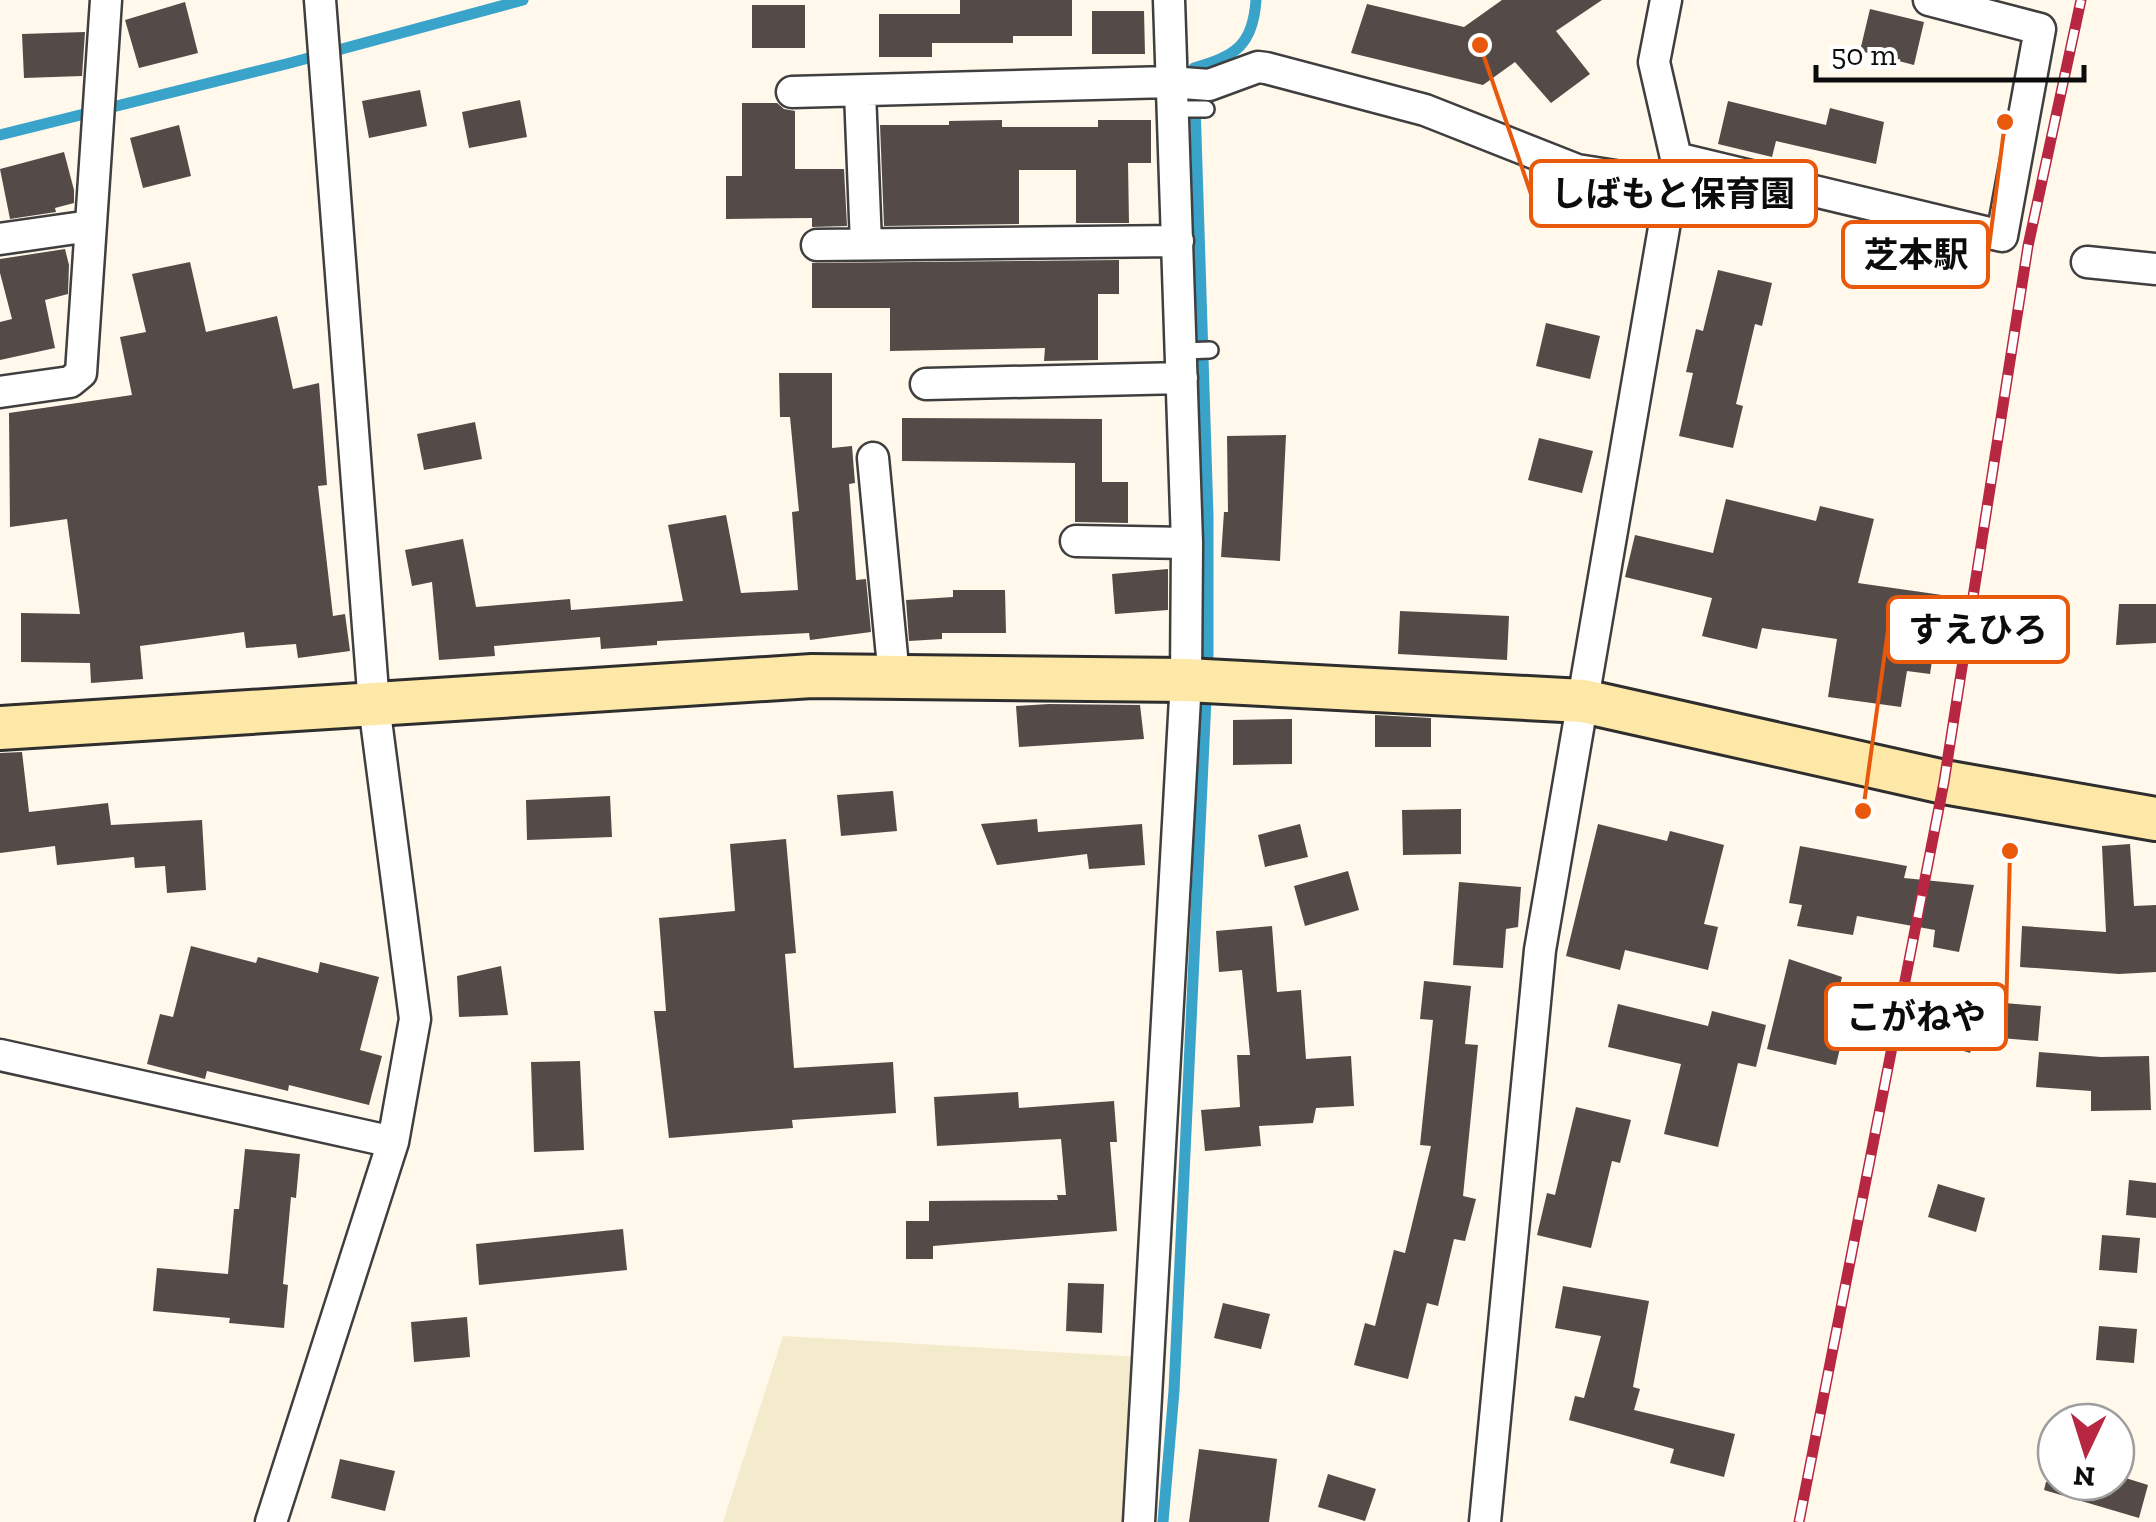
<svg xmlns="http://www.w3.org/2000/svg" width="2156" height="1522" font-family="'Zilla Slab','Noto Sans JP',serif">
<style>
.farmland{fill:#f3ebcc}
.lines{fill:none;stroke-linecap:round;stroke-linejoin:round}
.stream{stroke:#3aa3ca;stroke-width:11}
.building{fill:#544b48}
.lane-casing{stroke:#3f3f3f;stroke-width:20}
.street-casing{stroke:#3f3f3f;stroke-width:35}
.secondary-casing{stroke:#2e2e2e;stroke-width:48}
.lane{stroke:#fff;stroke-width:15}
.street{stroke:#fff;stroke-width:30}
.secondary{stroke:#fde8a7;stroke-width:42}
.rail-casing{stroke:#b82742;stroke-width:11}
.rail{stroke:#fff;stroke-width:8;stroke-dasharray:22;stroke-linecap:butt}
.leader{fill:none;stroke:#e8590c;stroke-width:4}
.callout-dot{fill:#e8590c;stroke:#fff;stroke-width:4}
.callout{fill:#fff;stroke:#e8590c;stroke-width:4}
.callout-label{font-size:35px;text-anchor:middle;font-weight:bold;fill:#0c0c0c}
</style>
<rect width="100%" height="100%" fill="#fff8eb"/>
<path class="farmland" d="M783,1336L1140,1357L1138,1522H723Z"/>
<g class="lines">
<path class="stream" d="M1194,84V68C1235,56 1253,46 1256,0
M0,135L290,63L523,0
M1163,1522L1174,1391L1208,655V516L1195,103"/>
</g>
<path class="building" d="M960,0H1072V36H1013V43H932V57H879V14H960Z
M1502,0H1602L1556,31L1590,74L1551,103L1515,62L1483,85L1351,53L1367,4L1464,27Z
M185,2L198,53L139,68L125,20Z
M752,5H805V48H752Z
M1870,9L1924,22L1914,65L1860,51Z
M1092,11H1144L1145,54H1092Z
M85,32L82,76L24,78L22,34Z
M420,90L427,126L369,138L362,101Z
M520,100L527,137L469,148L462,112Z
M1728,101L1826,125L1830,108L1884,122L1876,164L1776,141L1772,157L1718,144Z
M742,103H777L784,109L795,111V169H844L847,226L812,227V218L726,219V176H742Z
M1002,120V127H1098V120H1151V163H1128L1129,223H1076V170H1019V224L884,226L880,125H949V121Z
M179,125L191,176L143,188L130,138Z
M64,152L74,190V203L55,208L56,212L10,219L0,169Z
M65,249L69,265L68,294L45,300L55,348L0,360V322L12,319L0,273V259Z
M1119,260V294H1098V360L1044,361L1045,348L890,351V308H812V263Z
M190,262L206,332L277,316L293,389L319,383L327,485L318,486L333,616L345,614L350,651L298,658L296,644L246,648L244,632L140,646L143,679L91,683L90,663L21,662V613L80,614L67,519L10,527L9,413L132,395L120,337L146,332L132,274Z
M1718,270L1772,283L1762,326L1755,324L1736,404L1743,406L1733,448L1679,436L1693,373L1686,372L1696,329L1703,331Z
M1546,323L1600,336L1590,379L1536,366Z
M779,373H832V448L852,446L855,483L849,484L856,580L866,579L871,632L810,640L809,633L657,641V645L601,649L600,637L494,646L495,656L439,660L432,582L412,586L405,550L463,539L476,607L570,599L571,610L683,601L668,525L726,515L741,593L798,590L792,512L799,511L790,417H780Z
M902,418L1102,419V482H1128V523L1075,522V463L902,461Z
M475,422L482,459L424,470L417,434Z
M1286,435L1280,561L1221,557L1224,512H1228L1227,436Z
M1539,438L1593,451L1582,493L1528,480Z
M1726,499L1816,521L1820,506L1874,519L1858,583L1942,595L1930,674L1907,671L1901,707L1828,697L1837,639L1762,628L1757,649L1702,636L1712,598L1625,577L1635,535L1713,553Z
M1168,569V610L1115,614L1112,574Z
M953,590H1005L1006,633H942V639L909,641L906,600L953,597Z
M2119,604H2156V643L2116,645Z
M1400,611L1509,616L1507,660L1398,654Z
M1049,704L1140,705L1144,739L1019,747L1016,706Z
M1375,715L1431,718V747H1375Z
M1292,719V764L1233,765V720Z
M22,752L29,812L108,803L111,825L202,820L206,890L167,893L165,866L135,868L134,857L57,865L55,846L0,853V753Z
M893,791L897,831L841,836L837,795Z
M610,796L612,837L527,840L526,800Z
M1461,809V854L1403,855L1402,810Z
M1037,819L1038,832L1142,824L1145,865L1089,869L1087,854L997,865L981,824Z
M1300,824L1308,857L1265,867L1258,835Z
M1598,824L1667,841L1670,831L1724,845L1704,924L1718,927L1708,970L1625,950L1620,970L1566,956Z
M786,839L796,953L785,954L794,1068L893,1062L896,1113L792,1120L793,1128L669,1138L654,1011H666L659,918L735,911L730,844Z
M2130,844L2134,906L2156,905V972L2119,974L2020,967L2022,926L2106,932L2102,846Z
M1800,846L1907,866L1904,878L1974,885L1959,952L1933,947L1935,930L1857,916L1853,935L1797,926L1802,905L1789,903Z
M1348,871L1359,910L1305,926L1294,886Z
M1459,882L1521,887L1518,927L1506,929L1503,968L1453,965Z
M1272,926L1277,992L1301,990L1306,1059L1351,1056L1354,1106L1316,1108L1313,1123L1259,1126L1261,1146L1205,1151L1201,1110L1240,1107L1237,1055H1250L1242,970L1219,972L1216,931Z
M191,946L256,963L258,957L318,973L320,962L379,977L360,1050L382,1056L369,1105L289,1085L288,1091L207,1071L205,1079L147,1064L160,1014L173,1017Z
M1789,959L1842,977L1832,1019L1846,1023L1836,1065L1767,1049Z
M501,966L508,1015L459,1017L457,976Z
M1424,981L1471,986L1465,1044L1478,1045L1463,1196L1476,1199L1465,1241L1454,1239L1438,1306L1427,1303L1408,1379L1354,1365L1365,1323L1375,1326L1394,1250L1405,1253L1431,1146L1420,1145L1433,1020L1420,1019Z
M2004,1003L2041,1006L2038,1041L2000,1038Z
M1618,1004L1708,1026L1712,1011L1766,1025L1756,1067L1738,1063L1718,1147L1664,1134L1681,1064L1608,1047Z
M1928,1004L1981,1022L1970,1053L1917,1036Z
M2039,1052L2101,1057L2149,1056L2151,1110L2091,1111V1091L2036,1087Z
M580,1061L584,1150L534,1152L531,1062Z
M1018,1092L1019,1108L1114,1101L1117,1142H1110L1117,1231L933,1246V1259H906V1221H929V1201L1058,1200L1057,1195H1066L1061,1139L937,1146L934,1097Z
M1576,1107L1631,1120L1620,1163L1612,1161L1591,1248L1537,1235L1547,1193L1555,1195Z
M245,1149L300,1154L296,1198L291,1197L283,1284L288,1285L284,1328L229,1323L230,1318L153,1311L157,1268L228,1274L234,1209H239Z
M2129,1180L2156,1183V1218L2126,1215Z
M1938,1184L1985,1198L1976,1232L1928,1217Z
M623,1229L627,1270L479,1285L476,1244Z
M2102,1235L2140,1238L2137,1273L2099,1270Z
M1068,1283L1104,1284L1102,1333L1066,1331Z
M1563,1286L1649,1301L1633,1387L1640,1389L1634,1410L1735,1434L1724,1477L1670,1463L1674,1449L1569,1420L1575,1396L1584,1398L1601,1336L1555,1328Z
M1223,1303L1270,1314L1261,1349L1214,1338Z
M467,1317L470,1357L414,1362L411,1322Z
M2099,1326L2137,1329L2134,1363L2096,1360Z
M1199,1449L1277,1459L1269,1522H1189Z
M340,1459L395,1471L385,1511L331,1498Z
M1328,1474L1376,1489L1365,1521L1318,1507Z
M2116,1475L2148,1485L2139,1518L2044,1490L2046,1482H2116Z"/>
<g class="lines">
<defs>
<path id="lane" d="M1171,109H1206
M1182,351L1210,350"/>
<path id="street" d="M792,92L1170,82L1209,85L1258,67L1266,68L1425,110L1577,170L1634,179L1672,180
M860,92L866,244
M1676,158L2002,236L2040,29L1929,0
M0,239L90,226
M817,245L1178,241
M2087,262L2156,269
M926,384L1182,378
M0,392L70,382L81,373L106,0
M873,458L894,677
M1076,541L1187,543
M0,1055L393,1142
M271,1522L393,1142L415,1019L374,705L320,0
M1139,1522L1186,680L1187,543L1169,0
M1485,1522L1540,950L1676,158L1654,62L1666,0"/>
<path id="secondary" d="M0,728L812,676L1186,680L1583,701L1944,782L2156,819"/>
</defs>
<use href="#lane" class="lane-casing"/>
<use href="#street" class="street-casing"/>
<use href="#secondary" class="secondary-casing"/>
<use href="#lane" class="lane"/>
<use href="#street" class="street"/>
<use href="#secondary" class="secondary"/>
<defs>
<path id="rail" d="M1799,1522L1944,782L2028,246L2081,0"/>
</defs>
<use href="#rail" class="rail-casing"/>
<use href="#rail" class="rail"/>
</g>
<path class="leader" d="M1480 45L1531 194M2005 122L1988 255M1863 811L1888 630M2010 851L2006 1017"/>
<g class="callout-dot">
<circle cx="1480" cy="45" r="10"/>
<circle cx="2005" cy="122" r="10"/>
<circle cx="1863" cy="811" r="10"/>
<circle cx="2010" cy="851" r="10"/>
</g>
<g class="callout">
<rect x="1531" y="161" width="285" height="65" rx="10"/>
<rect x="1843" y="222" width="145" height="65" rx="10"/>
<rect x="1888" y="597" width="180" height="65" rx="10"/>
<rect x="1826" y="984" width="180" height="65" rx="10"/>
</g>
<g class="callout-label">
<text x="1673" y="206">しばもと保育園</text>
<text x="1916" y="267">芝本駅</text>
<text x="1978" y="642">すえひろ</text>
<text x="1916" y="1029">こがねや</text>
</g>
<g transform="translate(2086 1452) rotate(184)"><circle r="48" fill="#ffffff" stroke="#9e9e9e" stroke-width="2.5"/>
<path d="M0-8L18 38L0 25L-18 38Z" fill="#b82742"/>
<text y="-15" font-size="28" font-weight="bold" text-anchor="middle" fill="#0c0c0c">N</text>
</g>
<path d="M1816 65v15h268v-15" fill="none" stroke="#0c0c0c" stroke-width="5"/>
<text x="1831" y="65" font-size="30" fill="#0c0c0c" stroke="#ffffff" stroke-width="8" paint-order="stroke">50 m</text>
</svg>
